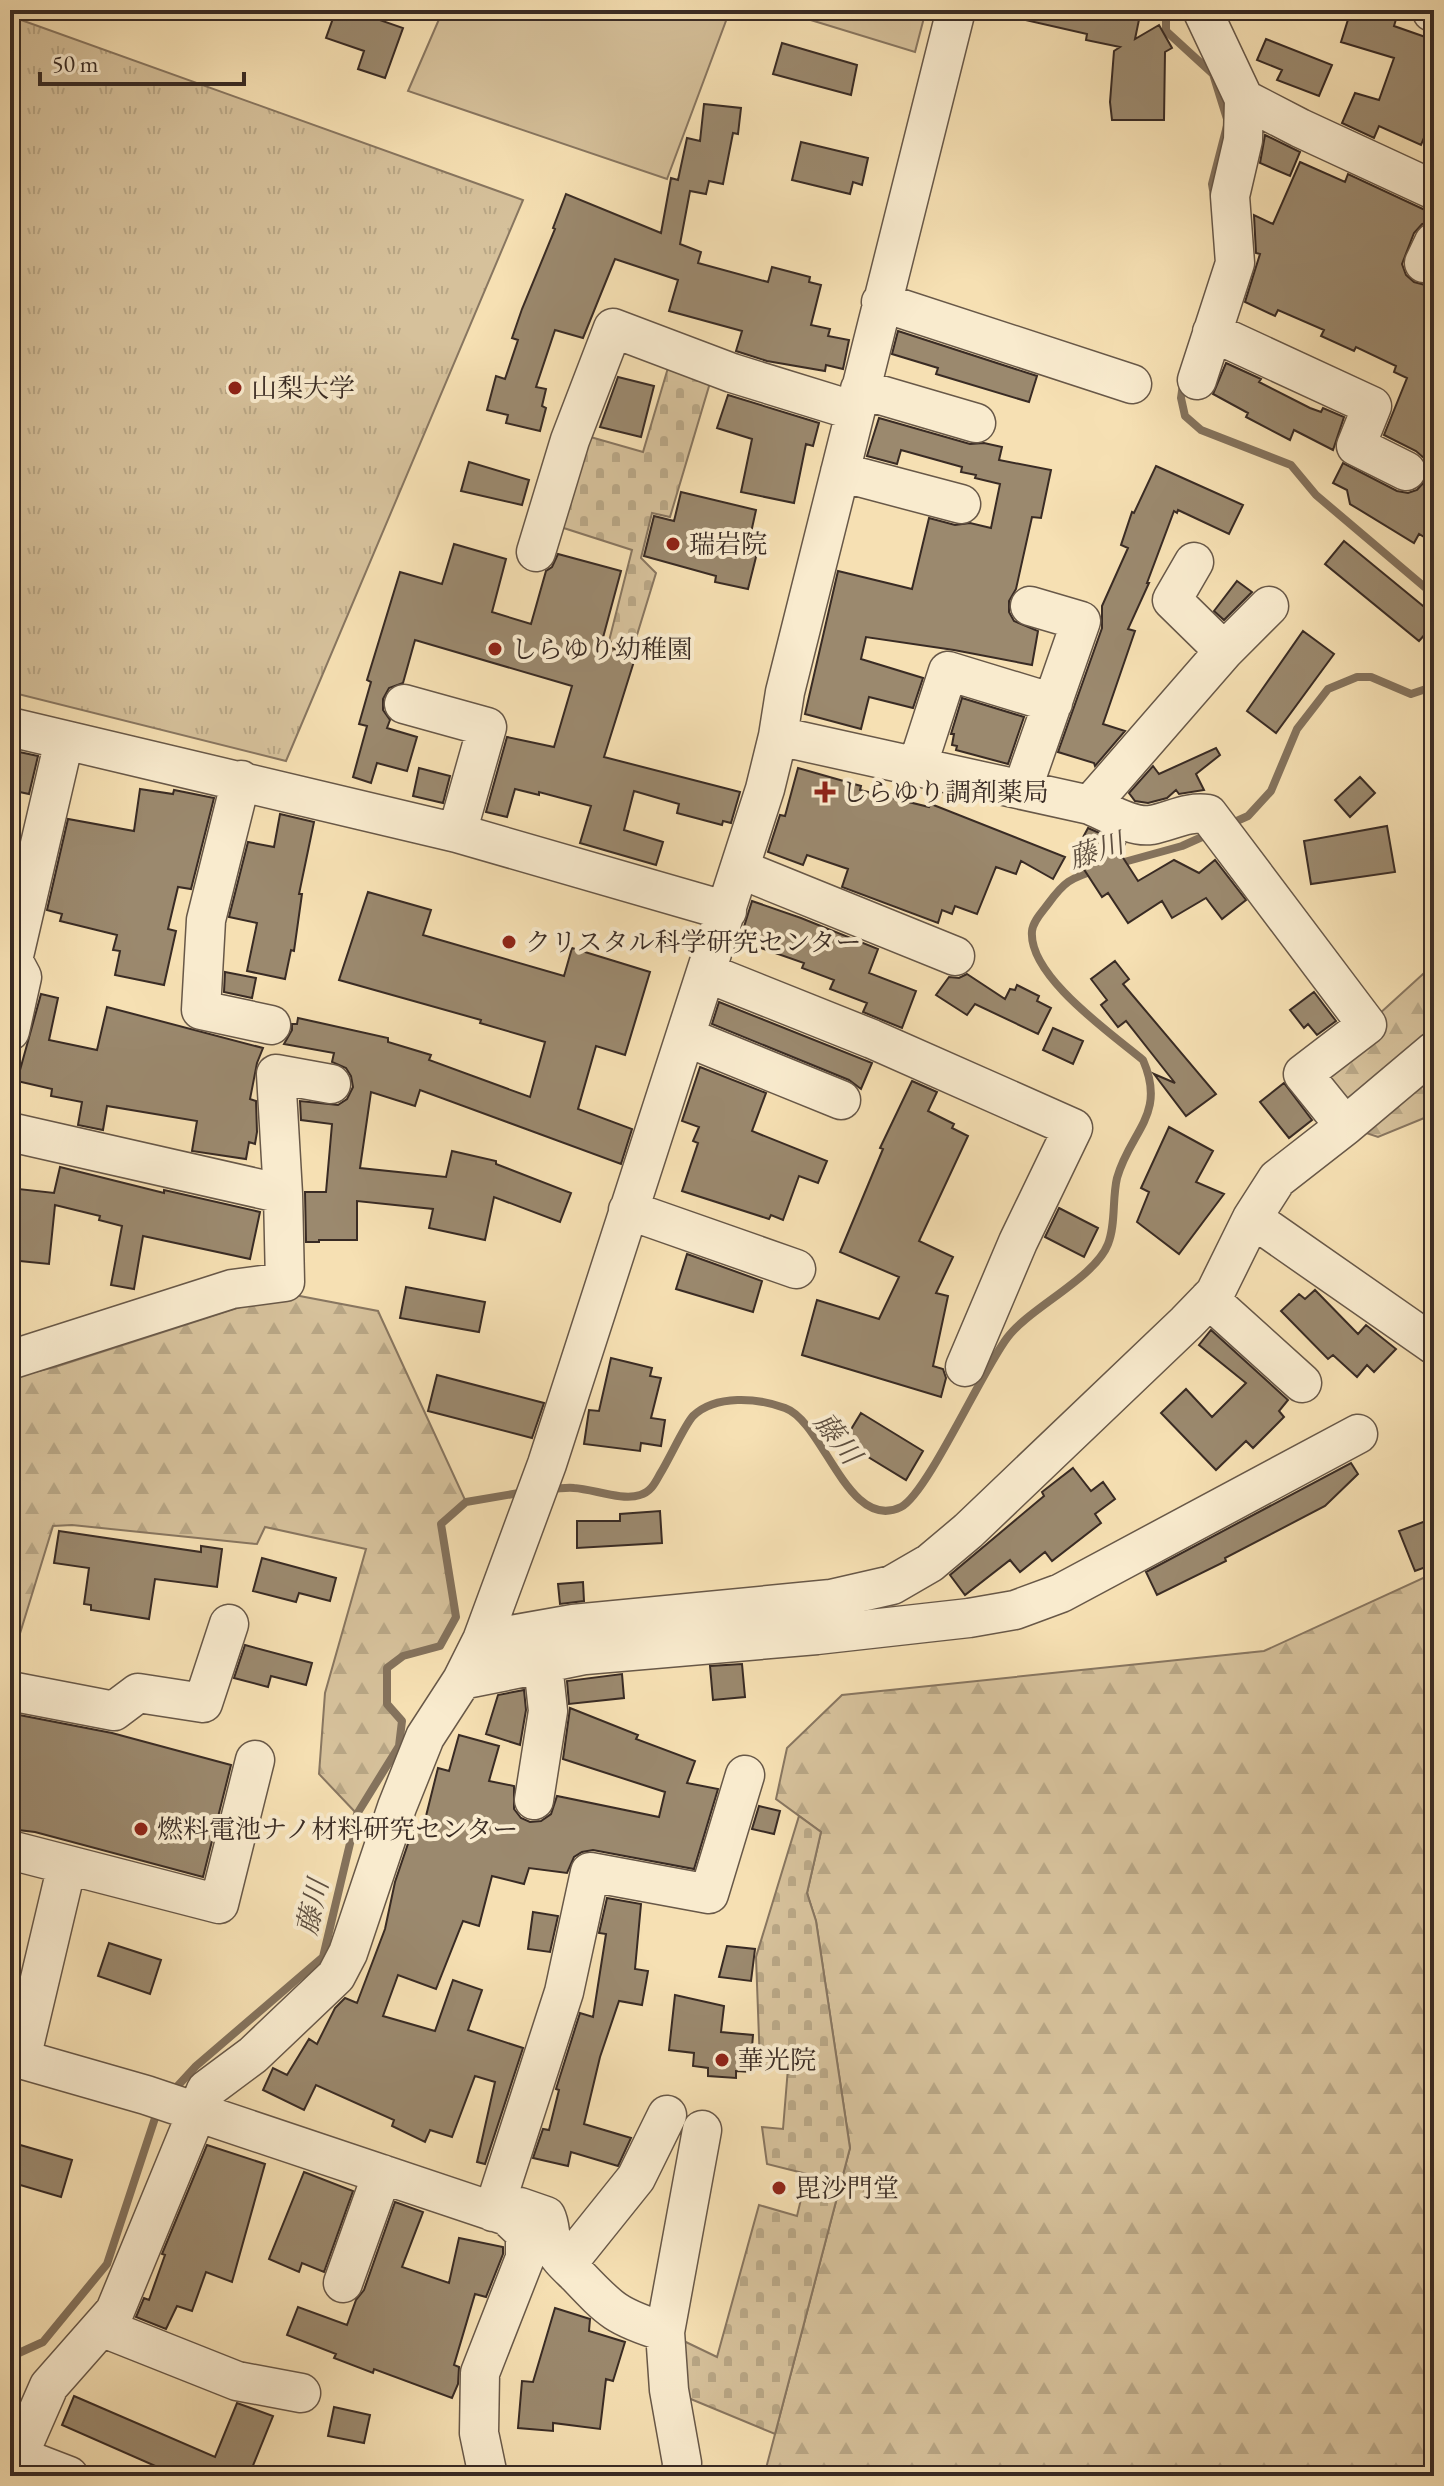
<svg xmlns="http://www.w3.org/2000/svg" width="1444" height="2486" font-family="'EB Garamond','Noto Serif JP',serif">
<style>
.grass{fill:url(#grass-tufts);stroke:#887660;stroke-width:2}
.forest{fill:url(#forest-firs);stroke:#887660;stroke-width:2}
.cemetery{fill:url(#cemetery-stones);stroke:#887660;stroke-width:2}
.pitch{fill:#d6c19b;stroke:#887660;stroke-width:2}
.lines{fill:none;stroke-linecap:round;stroke-linejoin:round}
.stream{stroke:#84725c;stroke-width:8}
.building{fill:#9b896e;stroke:#392b24;stroke-width:2}
.minor-casing{stroke:#685848;stroke-width:41}
.minor{stroke:#f9ebce;stroke-width:38}
.poi-dot{fill:#8f2418;stroke:#f9ebce;stroke-width:3}
.labels{text-anchor:middle;dominant-baseline:central;stroke-width:8;stroke-linejoin:round;paint-order:stroke}
.poi-label{font-size:26px;fill:#392b24;stroke:#f9ebce;text-anchor:start}
.water-label{font-size:28px;font-style:italic;fill:#5e4f40;stroke:#f9ebce}
</style>
<defs>
<pattern id="grass-tufts" width="24" height="20" patternUnits="userSpaceOnUse" patternTransform="scale(2)"><rect width="24" height="20" fill="#d6c19b"/><path d="M3 7l-1-3M5 7V3M7 7l1-3M15 17l-1-3M17 17v-4M19 17l1-3" fill="none" stroke="#b8a685"/></pattern>
<pattern id="forest-firs" width="22" height="20" patternUnits="userSpaceOnUse" patternTransform="scale(2)"><rect width="22" height="20" fill="#d6c19b"/><path d="M5 1l3.5 6h-7zM16 11l3.5 6h-7z" fill="#b8a685"/></pattern>
<pattern id="cemetery-stones" width="16" height="16" patternUnits="userSpaceOnUse" patternTransform="scale(2)"><rect width="16" height="16" fill="#d6c19b"/><path d="M2 7V4a2 2 0 0 1 4 0v3zM10 15v-3a2 2 0 0 1 4 0v3z" fill="#b8a685"/></pattern>
</defs>
<rect width="100%" height="100%" fill="#f6e0b3"/>
<filter id="stains"><feTurbulence type="fractalNoise" baseFrequency=".0025" numOctaves="4"/><feColorMatrix values="0 0 0 0 .2 0 0 0 0 .09 0 0 0 0 .02 0 0 0 .5 -.17"/></filter>
<radialGradient id="worn" r=".72"><stop offset=".6" stop-color="#630" stop-opacity="0"/><stop offset="1" stop-color="#630" stop-opacity=".3"/></radialGradient>
<path class="grass" d="M10,16L523,200L286,761L10,692Z"/>
<path class="forest" d="M1434,964V1114L1378,1137L1345,1126L1303,1074L1367,1025Z
M284,1293L378,1311L466,1502L441,1524L456,1617L440,1646L403,1656L387,1668V1704L402,1721L399,1746L357,1814L319,1774L325,1693L366,1549L265,1527L257,1544L72,1525L53,1526L10,1666V1378L55,1367Z
M1434,1573V2476H764L850,2148L816,1921L807,1893L821,1832L776,1799L787,1748L842,1695L1264,1651Z"/>
<path class="cemetery" d="M673,351L715,366L670,517L652,513L641,558L656,573L633,648L609,641L632,550L545,522L573,432L643,452Z
M799,1816L821,1832L807,1893L816,1921L850,2148L775,2434L669,2390L665,2332L717,2357L759,2205L797,2216L807,2174L767,2164L762,2127L783,2129L788,2068L760,2065L756,1957Z"/>
<path class="pitch" d="M443,10H730L667,179L408,91Z
M778,10H926L915,52Z"/>
<g class="lines">
<path class="stream" d="M1166,10V31L1213,74L1228,122L1212,184L1214,196
M1183,384L1181,398L1185,416L1201,430L1291,465L1316,495L1434,595
M1230,824L1248,816L1271,791L1297,729L1328,689L1357,677H1371L1411,694L1426,689L1434,675
M1117,864L1182,846L1211,833
M550,1489C558,1489 567,1487 574,1488C593,1489 622,1501 640,1495C651,1492 655,1483 660,1474C669,1460 684,1426 693,1416C716,1394 758,1398 785,1408C824,1422 848,1533 901,1507C927,1494 982,1371 1007,1338C1029,1308 1095,1278 1108,1244C1116,1224 1112,1199 1117,1178C1130,1131 1167,1115 1143,1060C1112,1034 1028,976 1032,931C1033,921 1042,912 1048,904C1064,882 1070,878 1097,870
M172,2092L196,2066L323,1957L357,1814L399,1746L402,1721L387,1704V1668L403,1656L440,1646L456,1617L441,1524L466,1502L525,1492
M10,2357L43,2342L107,2264L158,2109"/>
</g>
<path class="building" d="M336,10H351L403,28L385,78L358,69L364,51L326,38Z
M1022,10H1141L1135,39L1159,25L1172,48L1165,52L1164,120H1112L1110,102L1114,51L1120,47L1086,40L1087,34L1021,19Z
M1351,10H1379L1397,16L1394,26L1434,40V114L1421,145L1379,126L1374,138L1342,123L1355,93L1379,100L1394,58L1341,42Z
M1266,39L1332,65L1319,96L1277,80L1282,70L1257,60Z
M782,43L857,65L851,95L773,74Z
M704,104L741,108L738,134L733,133L723,184L709,181L706,194L690,191L680,244L701,252L698,263L768,282L772,267L810,277L809,282L821,285L811,325L830,329L828,336L849,340L843,369L826,365L825,371L767,361L736,351L742,331L669,311L678,280L615,259L583,338L555,330L536,387L546,389L542,406L546,408L540,431L506,423L508,415L487,410L496,376L505,379L518,340L512,338L522,309L555,229L553,228L566,194L661,233L671,178L678,180L687,138L700,141Z
M1265,135L1300,152L1290,176L1260,163Z
M801,142L868,158L862,185L853,182L850,194L792,180Z
M1300,162L1345,182L1348,174L1425,210L1434,212V220L1422,224L1414,233L1402,264L1406,275L1414,282L1425,285L1434,282V543L1419,534L1414,543L1350,504L1347,490L1333,483L1343,463L1397,491L1408,493L1417,490L1425,481L1428,469L1424,458L1416,451L1384,435L1407,378L1394,372L1396,366L1356,347L1354,351L1321,336L1324,330L1278,310L1275,316L1245,302L1260,254L1256,253L1254,215L1273,224Z
M898,331L1037,376L1029,402L936,374L938,368L892,354Z
M1226,363L1261,379L1259,382L1310,408L1321,412L1323,408L1344,417L1333,450L1294,430L1290,440L1246,417L1248,413L1213,394Z
M618,377L654,386L641,437L600,427Z
M728,395L819,423L813,446L806,444L794,503L741,492L752,439L717,428Z
M879,418L970,444L984,443L1002,447L999,460L1051,470L1041,518L1032,517L1016,589L1009,601V612L1014,621L1038,631L1032,665L954,650L866,637L861,659L923,678L913,708L869,697L861,729L805,714L838,571L912,589L929,518L955,525L970,523L991,528L1000,484L975,478L976,475L961,472L962,467L901,450L897,464L867,456Z
M469,462L529,480L522,505L461,491Z
M1156,466L1243,505L1229,534L1178,510L1177,513L1174,511L1147,583H1149L1128,629L1135,631L1103,724L1125,731L1095,766L1094,763L1058,752L1102,628V606L1128,548L1121,545L1132,512L1134,513Z
M681,492L756,510L747,551L757,553L748,589L715,582L716,576L644,556L654,516L674,521Z
M1344,541L1434,615V624L1419,641L1325,564Z
M454,544L506,559L492,612L531,624L546,571L552,567L558,554L621,571L601,645L636,655L604,757L740,792L731,823L723,821L722,825L677,813L679,804L634,791L624,830L663,842L656,865L580,843L591,806L539,792V795L515,789L507,817L486,812L507,737L554,747L572,686L415,640L403,683L389,688L383,699V710L390,720L387,728L417,737L407,771L377,763L371,783L353,777L367,726L359,724L371,682L367,680L400,572L442,584Z
M1237,581L1252,592L1224,620L1214,611Z
M1303,631L1334,654L1276,733L1247,711Z
M962,698L1024,717L1008,764L956,750L957,746L952,745L954,734H951Z
M1216,748L1220,755L1196,774L1204,790L1179,794L1176,790L1167,798L1148,803L1135,801L1129,793L1153,766L1159,774Z
M10,750L38,756L29,794L10,790Z
M419,768L450,776L443,803L413,796Z
M798,768L861,786L860,790L929,807L931,804L1065,857L1053,879L1021,861L1016,874L996,867L977,914L955,906L952,914L942,910L938,923L842,887L848,869L807,855L803,865L768,852L780,815L785,816Z
M1360,777L1375,793L1350,817L1335,800Z
M140,789L173,794L174,790L214,798L191,889L178,887L168,929L176,931L164,985L115,975L120,951L113,950L117,935L60,921L62,914L47,910L68,819L134,831Z
M280,814L314,822L299,894H302L294,951L291,950L285,979L247,971L257,923L229,917L248,842L274,847Z
M1387,826L1395,872L1311,884L1304,841Z
M1088,828L1125,844L1120,853L1138,881L1174,860L1199,873L1215,860L1246,900L1222,919L1206,898L1172,918L1162,901L1128,923L1108,893L1102,897L1074,854Z
M368,892L431,910L423,935L564,976L572,948L650,972L625,1055L596,1046L578,1109L632,1129L621,1164L420,1090L415,1106L371,1092L360,1168L446,1177L452,1151L496,1161V1164L571,1193L560,1222L494,1197L485,1240L429,1228L433,1209L357,1201V1240H319V1242H306L305,1192H326L332,1124L301,1120L300,1101L338,1105L347,1099L353,1087L351,1076L346,1068L332,1062L334,1053L284,1044L292,1030V1024H297L298,1018L388,1038V1042L431,1055L429,1060L530,1097L545,1042L480,1023L481,1020L339,980Z
M752,901L801,918L878,949L869,973L916,991L902,1028L863,1012L867,1003L830,989L834,980L802,968L804,963L758,947L762,937L743,930Z
M1115,961L1129,979L1123,984L1216,1094L1186,1116L1154,1074L1175,1083L1126,1021L1118,1027L1101,1005L1107,1000L1091,979Z
M225,972L256,978L252,998L224,992Z
M967,974L1005,999L1010,989L1015,990L1017,985L1039,996L1037,1001L1051,1008L1038,1034L975,1004L967,1015L936,995L949,977L959,978Z
M1314,992L1336,1021L1317,1035L1308,1024L1304,1028L1290,1010Z
M41,994L58,998L49,1040L97,1050L107,1007L263,1048L257,1063L250,1099L256,1101L257,1132L255,1144L249,1142L246,1159L192,1151L197,1121L107,1106L103,1130L78,1125L82,1102L51,1096L52,1089L17,1081Z
M719,1002L872,1063L861,1089L849,1080L712,1024Z
M1053,1028L1083,1041L1073,1064L1043,1050Z
M700,1067L766,1093L752,1131L827,1161L818,1183L799,1176L783,1220L771,1215L769,1219L682,1191L698,1143L693,1141L699,1127L682,1121Z
M912,1081L937,1092L928,1111L954,1124L952,1128L968,1136L919,1241L953,1257L936,1293L948,1296L933,1366L943,1369L946,1378L941,1397L802,1355L817,1300L879,1319L899,1277L840,1252L883,1149L880,1148Z
M1284,1083L1312,1120L1289,1138L1260,1102Z
M1169,1127L1213,1151L1196,1182L1224,1194L1179,1254L1137,1222L1149,1192L1141,1188Z
M60,1167L164,1193V1190L260,1212L250,1259L143,1236L134,1289L111,1285L122,1226L99,1220L100,1216L55,1205L49,1264L10,1260V1188L54,1193Z
M1059,1208L1098,1228L1084,1257L1045,1237Z
M687,1254L762,1281L753,1312L676,1289Z
M406,1287L485,1302L479,1332L400,1318Z
M1315,1290L1358,1334L1366,1325L1396,1349L1374,1372L1367,1365L1357,1377L1333,1355L1328,1359L1281,1311L1299,1294L1305,1299Z
M1211,1330L1288,1400L1279,1411L1284,1417L1253,1448L1246,1441L1216,1470L1161,1413L1186,1389L1212,1417L1246,1383L1199,1345Z
M611,1358L652,1368L650,1376L661,1378L651,1418L665,1420L661,1446L641,1443L640,1451L584,1444L589,1410L599,1411Z
M437,1375L544,1403L532,1438L428,1411Z
M861,1413L923,1451L906,1480L855,1449L859,1443L847,1436Z
M1351,1463L1358,1474L1325,1506L1225,1558L1226,1561L1157,1595L1146,1572Z
M1073,1468L1091,1491L1103,1482L1115,1499L1095,1514L1101,1523L1052,1561L1045,1552L1020,1572L1010,1560L965,1595L950,1575L1044,1496L1042,1492Z
M660,1511L662,1543L577,1548V1521H620V1514Z
M1434,1518V1564L1415,1571L1399,1531Z
M59,1531L201,1552V1546L222,1549L217,1587L155,1579L149,1619L91,1610V1605L84,1604L89,1568L54,1563Z
M262,1558L336,1578L330,1601L299,1593L296,1602L253,1591Z
M583,1582L584,1601L560,1604L558,1584Z
M245,1645L312,1663L306,1685L271,1676L268,1687L234,1678Z
M742,1664L745,1697L713,1700L710,1666Z
M622,1674L624,1698L569,1704L567,1681Z
M524,1690L526,1710L520,1745L486,1734L498,1695Z
M570,1708L638,1735L636,1739L695,1761L687,1783L718,1789L694,1869L593,1850L582,1852L574,1857L567,1873L529,1868L524,1884L492,1876L479,1926L463,1921L436,1989L398,1975L383,2016L435,2031L453,1980L482,1990L468,2030L523,2048L485,2164L477,2162L495,2082L475,2076L452,2137L430,2130L425,2142L392,2126L394,2120L316,2085L304,2110L263,2090L273,2068L287,2075L309,2039L317,2044L335,2008L345,1998L357,2003L385,1929L395,1882L414,1826L423,1828L438,1768L449,1771L459,1735L499,1746L489,1781L514,1786V1809L521,1818L530,1822L541,1821L551,1814L557,1796L659,1817L665,1792L563,1759Z
M14,1714L112,1733L231,1765L203,1877L35,1832L10,1829V1728Z
M759,1806L780,1811L774,1834L752,1829Z
M607,1898L641,1904L635,1969L648,1971L642,2005L619,2001L600,2057L584,2124L631,2138L618,2166L571,2152L568,2166L533,2158L543,2129L549,2130L559,2090L556,2089L580,2013L593,2017L606,1934L599,1933Z
M533,1912L558,1916L550,1952L528,1949Z
M109,1943L161,1960L150,1994L98,1976Z
M727,1946L755,1949L751,1981L719,1977Z
M675,1995L724,2006L721,2032L753,2035L750,2072L736,2071V2078L708,2076V2068L693,2066L694,2053L669,2050Z
M10,2142L72,2160L61,2197L10,2182Z
M207,2145L265,2164L232,2282L206,2272L192,2311L177,2306L166,2329L136,2317L144,2298L149,2300L165,2255L162,2254Z
M304,2172L353,2191L324,2272L302,2263L299,2272L269,2259Z
M395,2202L423,2212L402,2267L449,2283L459,2238L503,2247V2254L486,2297L475,2294L454,2365L459,2367L458,2384L452,2398L374,2369L373,2373L334,2358L336,2354L287,2335L298,2307L347,2325L356,2300L364,2290Z
M555,2308L590,2319L589,2331L625,2342L613,2381L606,2379L600,2429L553,2423V2431L518,2428L522,2381L533,2382Z
M74,2396L215,2457L237,2403L273,2416L250,2473L258,2476H178L62,2425Z
M334,2407L370,2415L364,2443L328,2436Z"/>
<g class="lines">
<defs>
<path id="minor" d="M1202,10L1244,99L1300,128L1434,190
M1432,12L1434,13
M1424,263L1434,242
M881,302L1132,384
M1212,332L1372,406L1356,446L1406,471
M1197,380L1235,263L1230,196L1243,140L1244,99
M860,389L976,423
M840,472L961,504
M536,552L570,440L613,328L732,373L855,411
M1224,651L1269,606
M404,704L487,727L457,833
M10,727L457,833L727,911
M917,767L948,671L1053,703
M241,780L206,920L201,1010L271,1025
M1022,790L1081,621L1030,606
M1090,805L1224,651L1172,600L1194,562
M740,869L955,956
M707,973L872,1039L1073,1128L1018,1242L965,1367
M10,1031L22,977L13,960L64,741
M686,1037L841,1100
M1345,1126L1434,1051
M10,1132L283,1194L285,1282L232,1289L10,1360
M283,1194L276,1074L331,1084
M628,1210L796,1269
M1252,1218L1434,1345
M1209,1299L1302,1383
M482,1640L573,1624L831,1599L892,1585L930,1563L968,1531L1186,1323L1215,1293L1252,1218L1277,1179L1345,1126L1303,1074L1367,1025L1208,814C1187,811 1172,821 1151,825C1132,828 1107,812 1090,805L778,736
M462,1680L585,1655L817,1635L969,1618L1015,1610L1061,1593L1358,1434
M10,1691L114,1711L138,1693L203,1703L229,1624
M534,1800L548,1711L543,1664
M10,1850L219,1904L255,1760
M10,2056L146,2095L507,2216L525,2233V2258L480,2373L479,2433L488,2476
M21,2059L67,1865
M493,2212L564,1992L590,1872L709,1894L745,1775
M507,2216L520,2207L546,2216C551,2226 549,2236 553,2246C557,2257 569,2267 577,2275C611,2311 617,2317 665,2332L669,2390L682,2463L681,2476
M567,2264L636,2178L667,2115
M343,2283L382,2174
M101,2327L237,2381L301,2393
M665,2332L702,2130
M17,2456L69,2476
M10,2475L49,2386L115,2311L206,2090L253,2055L336,1976L348,1953L397,1807L425,1737L462,1680L482,1640L547,1464L765,789L778,736L785,692L956,10"/>
</defs>
<use href="#minor" class="minor-casing"/>
<use href="#minor" class="minor"/>
</g>
<g class="poi-dot">
<circle cx="235" cy="388" r="8"/>
<circle cx="673" cy="544" r="8"/>
<circle cx="495" cy="649" r="8"/>
<path d="M821 780h8v8h8v8h-8v8h-8v-8h-8v-8h8z"/>
<circle cx="509" cy="942" r="8"/>
<circle cx="141" cy="1829" r="8"/>
<circle cx="722" cy="2060" r="8"/>
<circle cx="779" cy="2188" r="8"/>
</g>
<g class="labels">
<g class="poi-label">
<text x="251" y="388">山梨大学</text>
<text x="689" y="544">瑞岩院</text>
<text x="511" y="649">しらゆり幼稚園</text>
<text x="841" y="792">しらゆり調剤薬局</text>
<text x="525" y="942">クリスタル科学研究センター</text>
<text x="157" y="1829">燃料電池ナノ材料研究センター</text>
<text x="738" y="2060">華光院</text>
<text x="795" y="2188">毘沙門堂</text>
</g>
<g class="water-label">
<text transform="translate(1096 850) rotate(-18)">藤川</text>
<text transform="translate(838 1438) rotate(52)">藤川</text>
<text transform="translate(312 1907) rotate(-77)">藤川</text>
</g>
</g>
<rect width="1444" height="2486" fill="none" stroke="#f6e0b3" stroke-width="40"/>
<rect x="12" y="12" width="1420" height="2462" fill="none" stroke="#392b24" stroke-width="4"/>
<rect x="20" y="20" width="1404" height="2446" fill="none" stroke="#392b24" stroke-width="2"/>
<path d="M40 72v12h204v-12" fill="none" stroke="#392b24" stroke-width="4"/>
<text x="52" y="72" font-size="24" fill="#392b24" stroke="#f9ebce" stroke-width="6" paint-order="stroke">50 m</text>
<rect width="100%" height="100%" filter="url(#stains)"/>
<rect width="100%" height="100%" fill="url(#worn)"/>
</svg>
